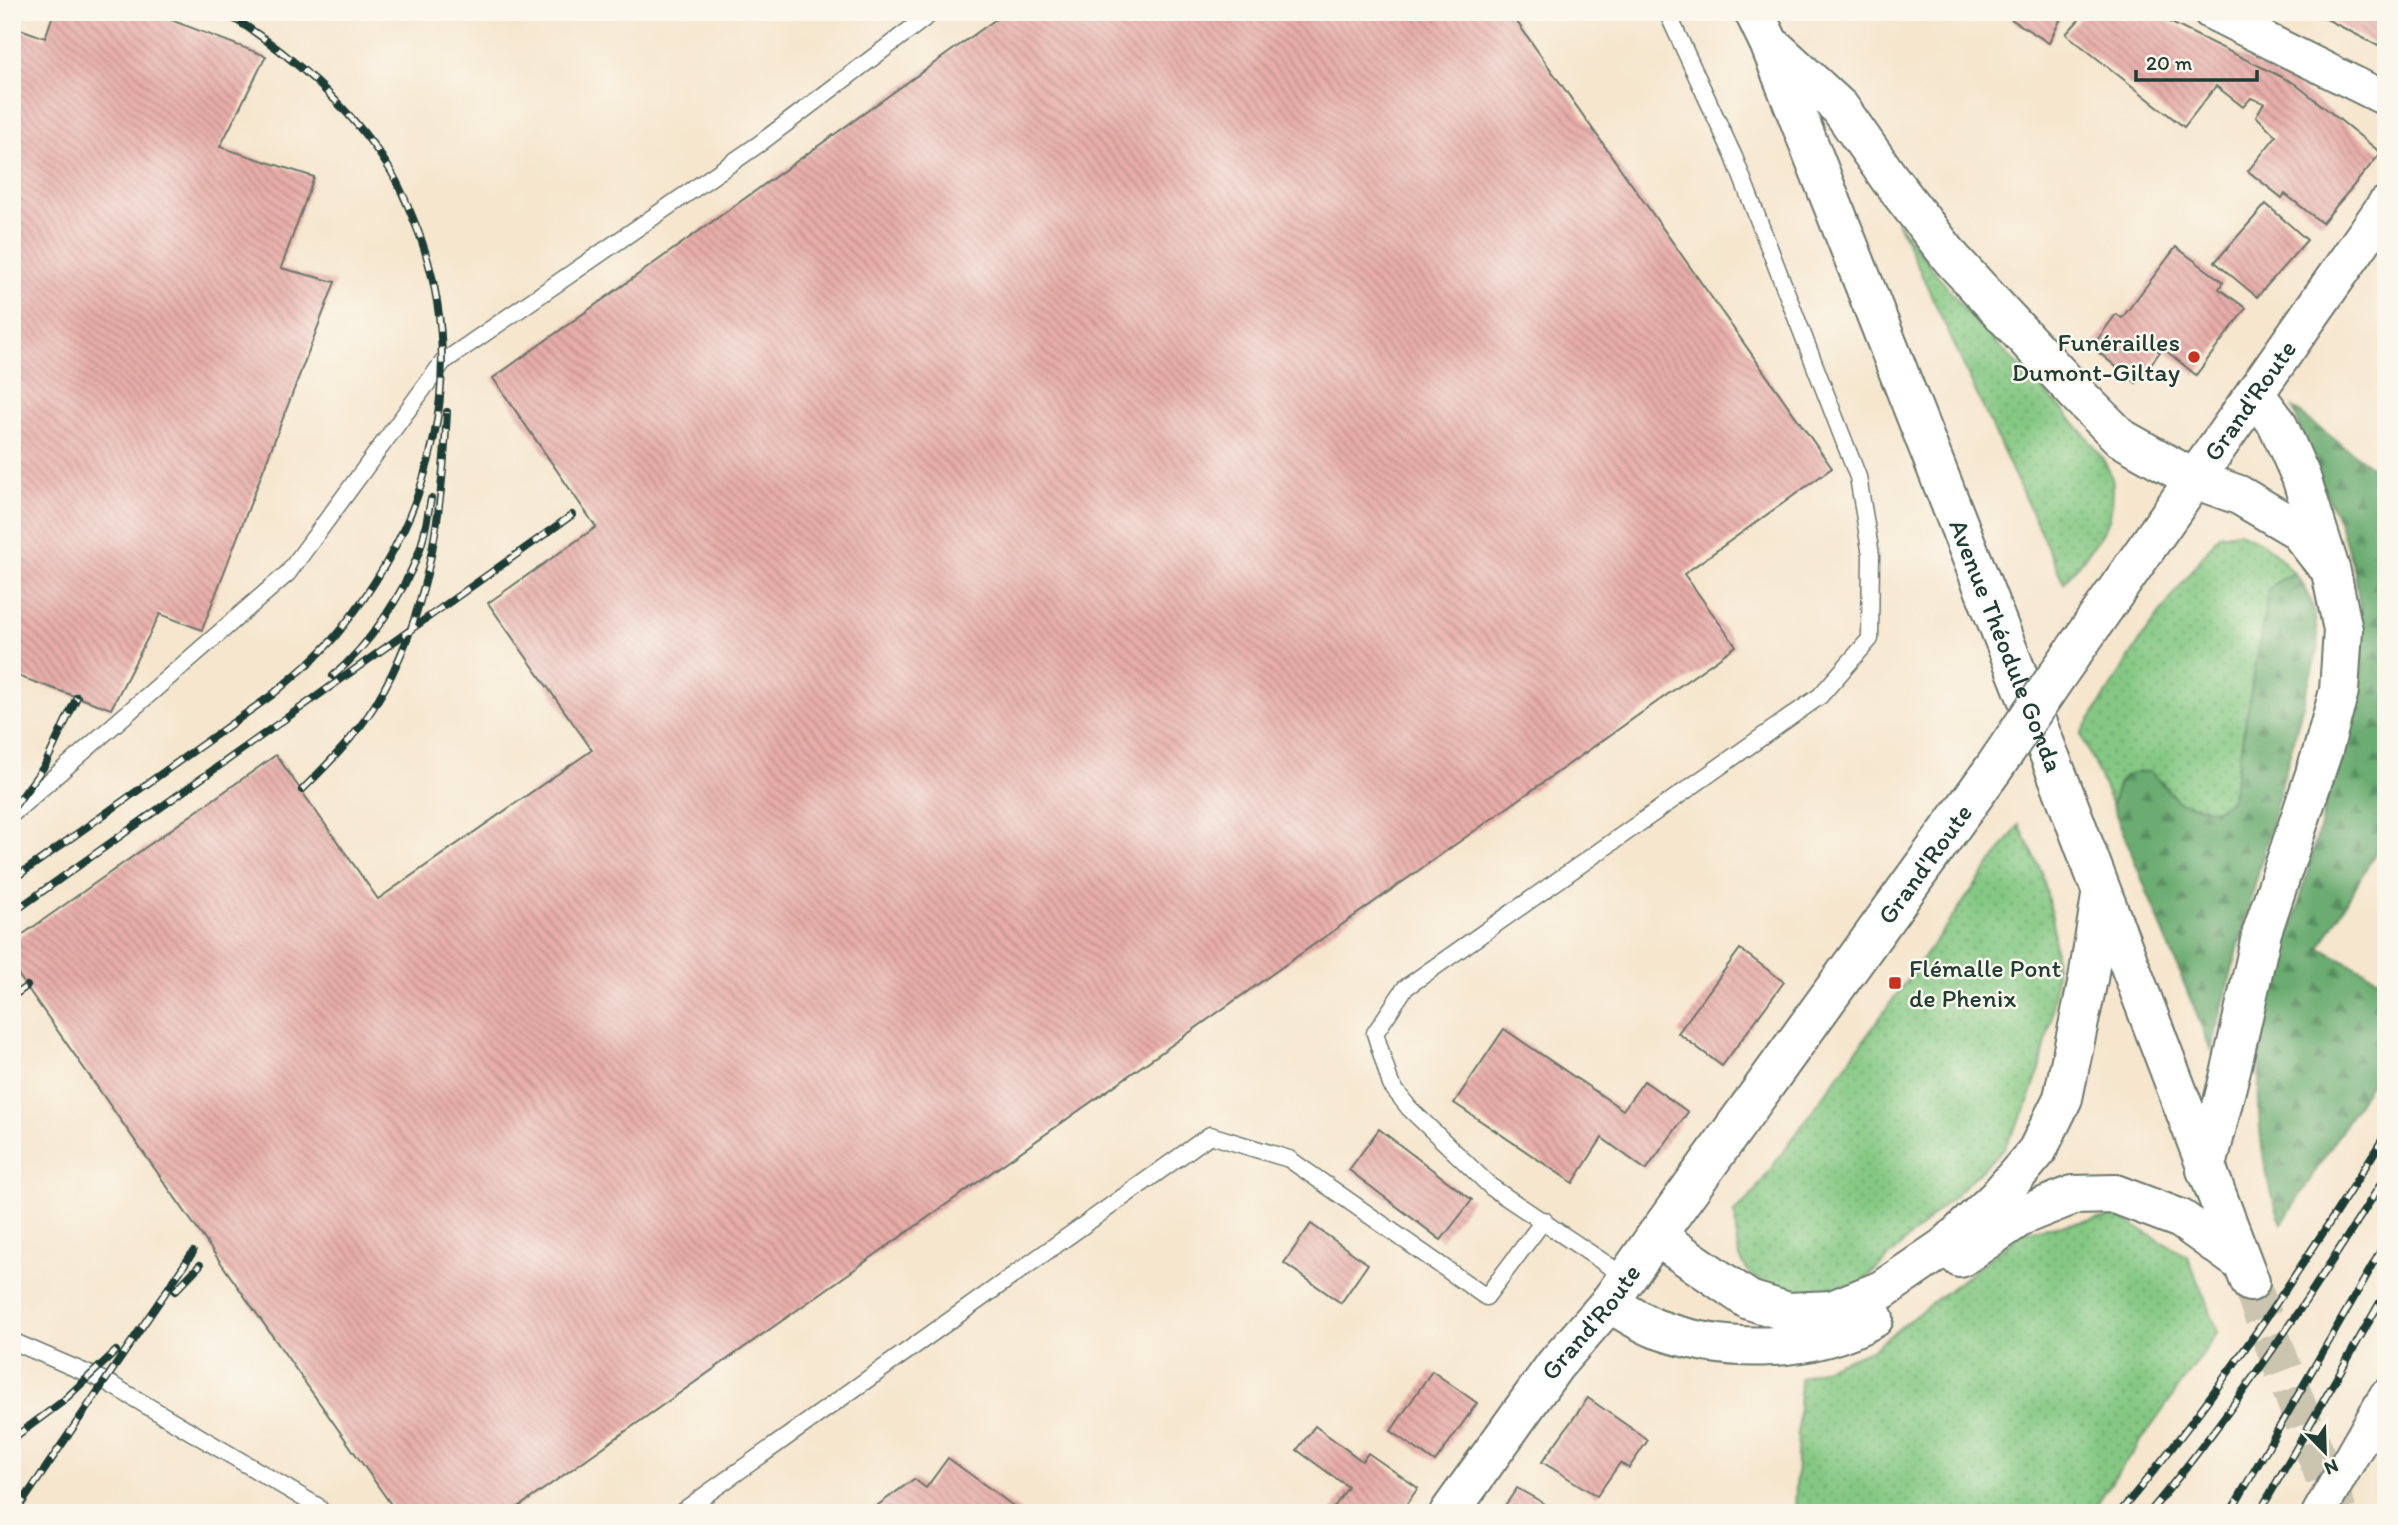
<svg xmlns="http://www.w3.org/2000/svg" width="2398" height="1525" font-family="Itim,sans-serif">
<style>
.grass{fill:url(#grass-dots);stroke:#52825c;stroke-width:2}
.forest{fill:url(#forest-firs);stroke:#457452;stroke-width:2}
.building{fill:url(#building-back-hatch)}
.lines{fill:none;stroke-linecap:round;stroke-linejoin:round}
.secondary-tunnel{stroke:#cbc4af;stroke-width:38;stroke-dasharray:38 19;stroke-linecap:butt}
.service-casing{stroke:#6a786a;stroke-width:19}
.minor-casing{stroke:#6a786a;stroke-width:37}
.tertiary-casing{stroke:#6a786a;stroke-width:42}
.secondary-casing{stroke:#6a786a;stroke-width:42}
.service{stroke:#fff;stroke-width:16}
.minor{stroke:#fff;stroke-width:33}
.tertiary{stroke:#fff;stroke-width:38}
.secondary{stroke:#fff;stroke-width:38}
.rail-casing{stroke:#1f3d34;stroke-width:8}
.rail{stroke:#fbf7ec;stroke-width:5;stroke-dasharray:16;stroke-linecap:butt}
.tertiary-bridge-casing{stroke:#6a786a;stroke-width:42;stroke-linecap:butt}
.tertiary-bridge{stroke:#fff;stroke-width:38}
.poi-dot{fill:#c8321e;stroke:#fbf7ec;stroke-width:2.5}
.labels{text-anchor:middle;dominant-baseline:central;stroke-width:5;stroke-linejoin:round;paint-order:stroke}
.poi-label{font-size:26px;fill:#1f3d34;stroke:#fbf7ec;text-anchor:end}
.street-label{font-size:26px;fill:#1f3d34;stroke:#fbf7ec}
</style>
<defs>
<pattern id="grass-dots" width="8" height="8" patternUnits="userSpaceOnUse" patternTransform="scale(1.75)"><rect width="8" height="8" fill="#84c883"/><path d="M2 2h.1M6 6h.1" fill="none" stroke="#6ba46c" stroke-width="1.8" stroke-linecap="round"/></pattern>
<pattern id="forest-firs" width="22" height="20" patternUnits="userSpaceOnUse" patternTransform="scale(1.75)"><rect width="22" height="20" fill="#6bac71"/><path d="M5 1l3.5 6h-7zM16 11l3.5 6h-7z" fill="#578d5e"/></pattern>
<pattern id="building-back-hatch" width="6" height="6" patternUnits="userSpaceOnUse" patternTransform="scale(1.75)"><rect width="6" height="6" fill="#e8ada9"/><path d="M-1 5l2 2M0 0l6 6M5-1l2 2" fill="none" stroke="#bb8e8a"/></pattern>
</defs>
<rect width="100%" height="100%" fill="#fbf7ec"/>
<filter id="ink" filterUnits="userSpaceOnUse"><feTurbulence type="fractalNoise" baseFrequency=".0143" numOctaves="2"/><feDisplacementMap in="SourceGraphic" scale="14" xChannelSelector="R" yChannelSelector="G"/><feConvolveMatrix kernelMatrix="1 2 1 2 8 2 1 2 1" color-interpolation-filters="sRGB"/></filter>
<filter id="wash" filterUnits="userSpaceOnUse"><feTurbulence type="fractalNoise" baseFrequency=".00686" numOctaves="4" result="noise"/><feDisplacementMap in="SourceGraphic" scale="28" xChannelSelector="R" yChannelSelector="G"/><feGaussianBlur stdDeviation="1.57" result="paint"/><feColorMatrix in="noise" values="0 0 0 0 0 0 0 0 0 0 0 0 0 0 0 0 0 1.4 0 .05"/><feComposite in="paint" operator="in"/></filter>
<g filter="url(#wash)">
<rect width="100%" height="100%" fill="#f6e6ce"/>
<path class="grass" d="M1897,221C1925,260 1954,299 1987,334C2015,365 2111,447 2113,485C2113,497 2111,515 2106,527C2099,541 2075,568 2064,583Z
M2238,532C2264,540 2277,554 2295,574L2282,578L2269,589L2232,798L2216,810L2178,802L2161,781L2139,771L2124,776L2118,784L2112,805L2081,734L2145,633L2219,535Z
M2019,825L2042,872L2053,922L2056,974L2051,1020L2040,1069L2025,1111L2003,1149L1864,1281C1856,1285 1847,1289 1838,1291C1808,1300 1763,1293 1744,1265C1734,1250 1737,1229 1735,1212L1749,1199Z
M2117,1216L2188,1257L2218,1332L2090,1513H1795L1800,1378L1871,1350L2025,1231Z"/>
<path class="forest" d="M2293,408L2386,478V834L2320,948L2386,982V1059L2282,1224C2253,1151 2254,1071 2270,996C2275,969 2277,954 2292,930L2362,669L2361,617L2355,573L2339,521L2315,471Z
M2295,574C2314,594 2317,621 2318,648L2211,1050L2112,805C2119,779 2122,770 2151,772L2178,802L2216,810L2232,798L2269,589L2282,578Z"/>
<g id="blocks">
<path class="building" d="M54,12H150L266,56L220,147L314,177L281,268L335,282L202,630L160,614L111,709L12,674V26L45,38Z
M1006,12H1510L1832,468L1684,574L1736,646L510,1513H397L12,966V942L276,755L378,899L592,750L488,603L596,527L493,378Z
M2014,12H2064L2049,43L2011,19Z
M2086,12H2149L2294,83L2381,153L2322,223L2285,194L2282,198L2248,171L2276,136L2256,116L2264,103L2251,98L2243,107L2216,86L2184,127L2066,34Z
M2313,12H2386V50Z
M2266,204L2307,240L2257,297L2215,262Z
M2176,247L2223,282L2219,289L2246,308L2196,375L2160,346L2157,350L2160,352L2136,383L2092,347L2116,314L2122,318Z
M1740,949L1784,982L1722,1066L1678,1033Z
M1504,1029L1623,1110L1644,1081L1688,1112L1646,1170L1602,1138L1573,1183L1454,1103Z
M1379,1129L1472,1200L1441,1240L1349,1170Z
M1311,1224L1368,1264L1341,1303L1284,1263Z
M1432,1371L1477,1403L1435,1462L1391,1431Z
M1588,1398L1648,1440L1629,1468L1620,1463L1597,1496L1542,1462Z
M1315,1426L1362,1461L1368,1453L1418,1488L1400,1513H1330L1348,1487L1297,1450Z
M948,1458L1023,1513H867L914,1479L926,1488Z
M1517,1488L1561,1513H1500Z"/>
</g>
</g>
<g filter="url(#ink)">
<use href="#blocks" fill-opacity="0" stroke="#6a786a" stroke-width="2"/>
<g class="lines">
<path class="secondary-tunnel" d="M2250,1282L2338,1513"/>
<defs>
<path id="service" d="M12,814L288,573L443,362L759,144L933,12
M1627,1278L1491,1187L1409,1108L1391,1085L1375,1033L1405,988L1820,696L1870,639L1871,555L1858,477L1734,157L1667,12
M12,1341L105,1381L317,1506L323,1513
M680,1513L1210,1135L1289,1159L1486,1297L1544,1220"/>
<path id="minor" d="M2210,12L2386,99
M2319,1513L2386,1396"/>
<g id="tertiary">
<path id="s1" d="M2058,674L2386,206"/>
<path id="s2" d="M1449,1513L1555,1365L1609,1303L1656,1236L1994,768"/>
</g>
<g id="secondary">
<path id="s3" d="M1754,12L1769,43L2060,782L2250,1282"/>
<path d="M1776,49L1840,108L1889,178L1952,259L2079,396L2121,438L2194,479L2239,495L2298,530L2323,562"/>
<path d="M2206,1170L2231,1070L2262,932L2323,750L2339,691L2343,630L2331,572L2301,477L2277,423L2255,394"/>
<path d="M1656,1236L1749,1300L1788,1312L1832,1310L1882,1290L1946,1246L1997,1198L2037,1151L2063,1098L2088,979L2101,896"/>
<path d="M1960,1258L2023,1215L2073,1195L2115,1194L2181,1219L2241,1262"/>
<path d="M1609,1303C1625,1312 1641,1323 1657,1329C1728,1354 1808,1354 1874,1318"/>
</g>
</defs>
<use href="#service" class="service-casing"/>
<use href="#minor" class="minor-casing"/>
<use href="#tertiary" class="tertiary-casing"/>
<use href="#secondary" class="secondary-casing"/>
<use href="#service" class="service"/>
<use href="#minor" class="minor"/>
<use href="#tertiary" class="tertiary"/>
<use href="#secondary" class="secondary"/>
<defs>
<path id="rail" d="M333,676C369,645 402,597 419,552C425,536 427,517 431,499
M302,790C328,764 355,737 375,705C429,616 442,514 447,412
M12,810L45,765L77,697
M12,880L272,695C296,674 322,654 341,629C432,516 469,374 420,236C411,213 402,189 389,168C349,105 288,51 224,12
M12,913L572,515
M12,997L27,986
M175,1291L200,1265
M12,1439L62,1402L116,1351
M15,1513L193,1252
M2119,1513C2219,1395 2304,1264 2386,1134
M2149,1513C2237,1408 2313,1292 2386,1176
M2230,1513L2386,1242
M2259,1513L2386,1292"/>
</defs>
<use href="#rail" class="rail-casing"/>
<use href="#rail" class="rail"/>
<defs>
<path id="tertiary-bridge" d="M1994,768L2058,674"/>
</defs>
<use href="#tertiary-bridge" class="tertiary-bridge-casing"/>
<use href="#tertiary-bridge" class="tertiary-bridge"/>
</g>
</g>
<g class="poi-dot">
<circle cx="2194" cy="357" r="7"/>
<rect x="1888" y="976" width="14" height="14" rx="3.5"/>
</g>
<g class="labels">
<g class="poi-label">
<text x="2180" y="342">Funérailles<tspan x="2180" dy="30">Dumont-Giltay</tspan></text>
<text x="1909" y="968" text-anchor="start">Flémalle Pont<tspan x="1909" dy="30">de Phenix</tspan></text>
</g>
<g class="street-label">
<text stroke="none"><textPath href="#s1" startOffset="334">Grand'Route</textPath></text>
<text stroke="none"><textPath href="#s3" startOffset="682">Avenue Théodule Gonda</textPath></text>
<text stroke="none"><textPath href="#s2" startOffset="805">Grand'Route</textPath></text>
<text stroke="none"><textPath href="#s2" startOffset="238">Grand'Route</textPath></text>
</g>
</g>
<rect width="2398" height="1525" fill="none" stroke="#fbf7ec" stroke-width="42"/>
<g transform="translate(2325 1452) rotate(157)" stroke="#fbf7ec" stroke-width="5" paint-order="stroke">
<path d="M0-5L12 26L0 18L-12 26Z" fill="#1f3d34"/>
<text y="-10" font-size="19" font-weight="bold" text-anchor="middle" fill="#1f3d34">N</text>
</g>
<path d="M2136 70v10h121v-10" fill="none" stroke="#1f3d34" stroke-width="3.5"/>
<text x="2146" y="70" font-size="21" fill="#1f3d34" stroke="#fbf7ec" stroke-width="5" paint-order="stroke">20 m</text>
</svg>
